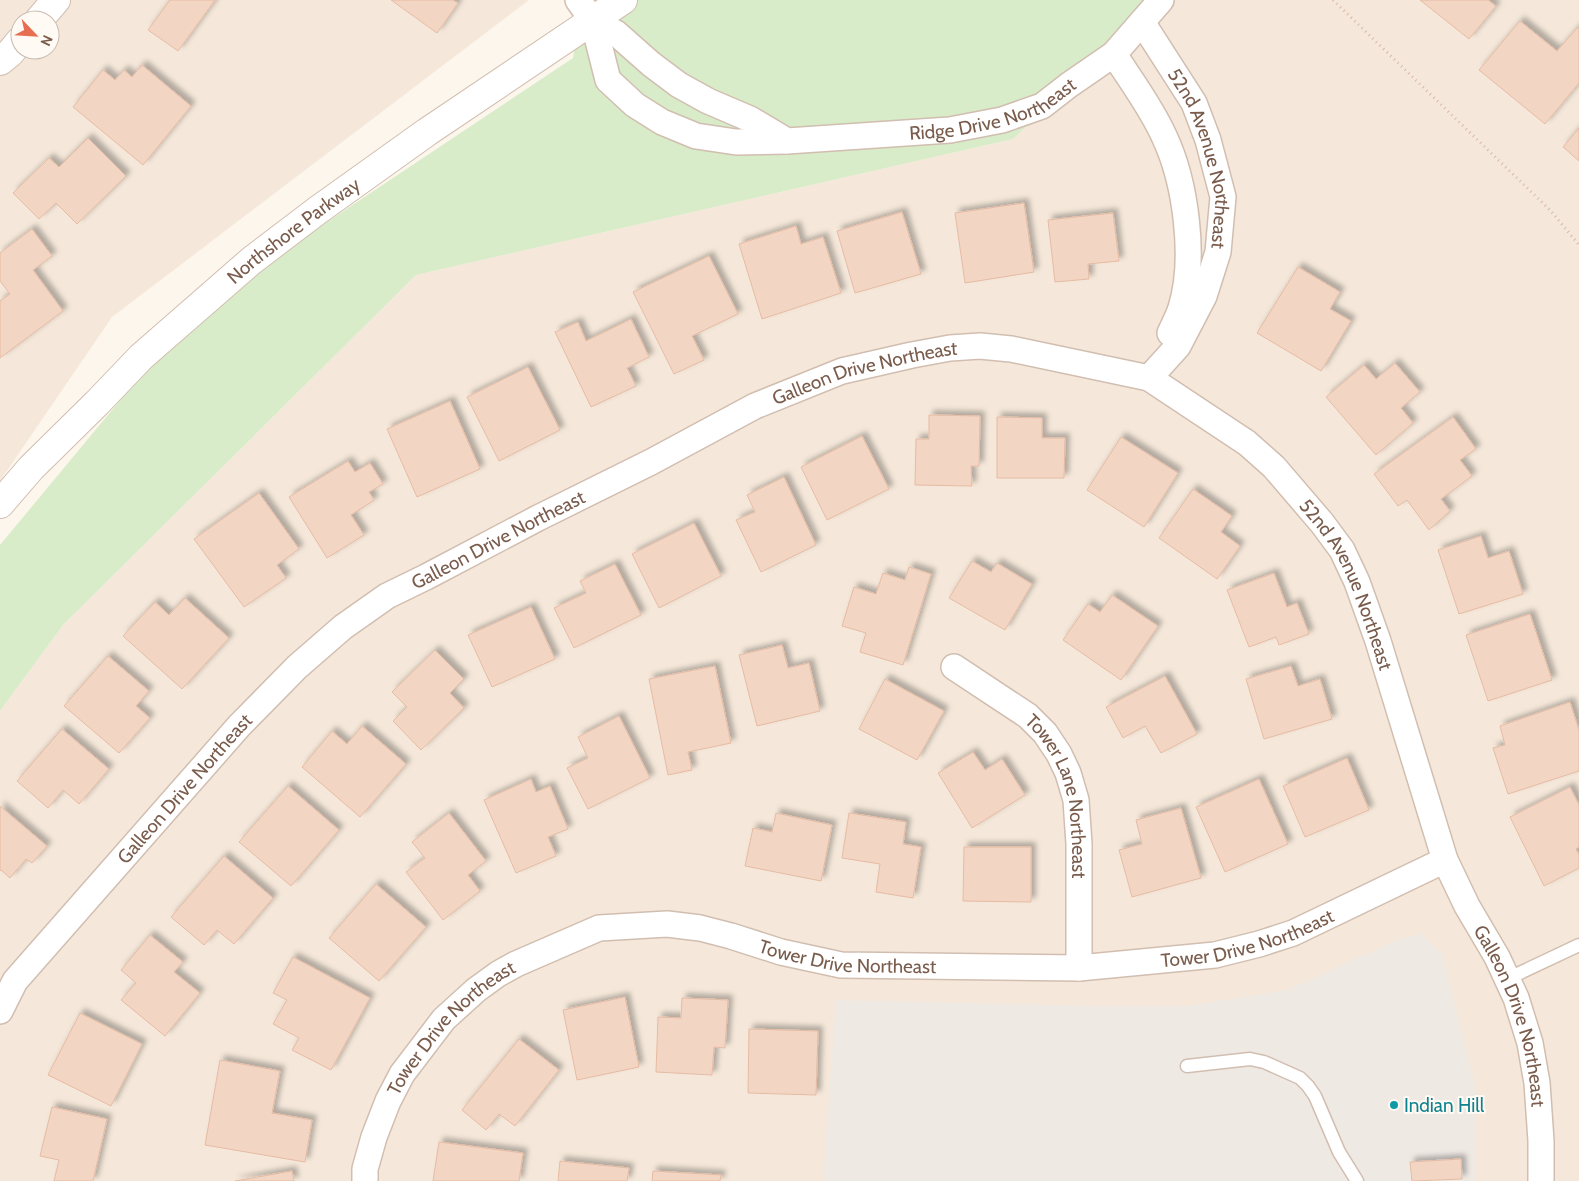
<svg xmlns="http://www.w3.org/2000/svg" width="1579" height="1181" font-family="Cabin,sans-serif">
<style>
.residential{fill:#f5e8da;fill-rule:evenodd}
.industrial{fill:#efe9e4}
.green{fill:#d8ecc9}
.building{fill:#f3d5c3;stroke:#e6bba3;filter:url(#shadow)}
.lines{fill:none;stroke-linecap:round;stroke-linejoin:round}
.service-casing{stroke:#d1beb0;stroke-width:15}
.minor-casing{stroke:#d1beb0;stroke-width:28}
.tertiary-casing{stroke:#d1beb0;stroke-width:30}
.path{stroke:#d9b8a5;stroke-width:3;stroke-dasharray:1 4;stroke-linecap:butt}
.service{stroke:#fff;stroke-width:12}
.minor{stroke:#fff;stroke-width:25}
.tertiary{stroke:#fff;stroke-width:28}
.culture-dot{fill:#0f9aa8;stroke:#fffaf3;stroke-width:2}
.labels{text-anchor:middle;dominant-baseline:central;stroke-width:4;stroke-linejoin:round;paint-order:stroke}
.street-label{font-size:19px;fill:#7a5c4d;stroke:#fffaf3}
.culture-label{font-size:19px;fill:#0d838f;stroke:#fffaf3;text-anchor:start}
</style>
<defs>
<filter id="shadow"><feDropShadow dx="4.5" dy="-4.5" stdDeviation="2.5" flood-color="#0004"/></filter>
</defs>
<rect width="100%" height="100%" fill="#fdf6ec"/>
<path class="residential" d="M0,0H529L112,317L0,481ZM20,20H50V50H20Z
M1164,0H1579V1181H0V711L63,625L416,275L1013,139Z"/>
<path class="industrial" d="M1422,934L1442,954L1475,1086L1476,1181H823L836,1000L1096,1006H1187L1287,990L1400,939Z"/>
<path class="green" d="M581,0H1164L1013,139L416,275L63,625L0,711V545L195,310L573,58Z"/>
<path class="building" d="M170,0H215L178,51L148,30Z
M391,0H453L458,3L437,33Z
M1420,0H1488L1496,6L1469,39Z
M1520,21L1557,51L1578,27L1579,29V83L1545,124L1479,70Z
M142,65L191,106L143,165L73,107L103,70L115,80L124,70L132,77Z
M1579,128V161L1563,147Z
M88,138L126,176L77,224L56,203L39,219L13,193L49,158L59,167Z
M1024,203L1034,272L965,283L955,213Z
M902,212L921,274L855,293L837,231Z
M1113,213L1119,261L1088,264L1089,279L1055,282L1048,220Z
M796,226L801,244L823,237L841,293L762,319L739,244Z
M32,229L52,256L33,270L63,311L0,358V301L10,294L0,281V253Z
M709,256L738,314L692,336L704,360L674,374L633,292Z
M1298,267L1340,292L1330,309L1351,321L1321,371L1257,333Z
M631,319L649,357L627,368L636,386L591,407L555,332L578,322L586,341Z
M1395,363L1420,392L1401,408L1413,423L1376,455L1326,397L1364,365L1376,379Z
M528,367L560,430L499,461L467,397Z
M450,401L480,469L417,497L387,429Z
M929,415L980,416L979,466H971L972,486L915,485L916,439H929Z
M997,417L1042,418V438H1065L1064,478H997Z
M1453,417L1476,449L1460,460L1472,476L1441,499L1450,511L1429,530L1407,500L1398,506L1374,474Z
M862,436L889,489L827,520L801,467Z
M1121,437L1178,473L1144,527L1087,490Z
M348,461L355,472L370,463L383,484L369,492L374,500L351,515L364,535L327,558L289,497Z
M784,477L816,545L761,572L736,520L755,512L747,495Z
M1193,489L1232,516L1221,532L1240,546L1217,579L1159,538Z
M259,493L299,549L277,565L286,578L244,607L194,539Z
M694,523L721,576L659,608L632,554Z
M1481,536L1488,558L1509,551L1523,594L1459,614L1438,550Z
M972,561L991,572L997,563L1032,584L1005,630L949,598Z
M615,564L641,615L574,648L554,608L586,593L580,581Z
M909,567L931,574L903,665L860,652L866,633L842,626L854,587L876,594L883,573L905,580Z
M1274,573L1287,607L1297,603L1309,634L1279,645L1276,637L1249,647L1227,590Z
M1112,595L1158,626L1121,680L1063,640L1088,604L1100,612Z
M185,598L229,638L182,689L123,636L155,602L169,615Z
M531,607L555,659L492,687L468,635Z
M1530,614L1552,680L1488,701L1466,635Z
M782,645L788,668L809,663L820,711L757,726L739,655Z
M435,650L464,679L450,693L464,708L421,750L393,721L407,707L392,692Z
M108,656L149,691L136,706L150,718L119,753L64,706Z
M715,666L731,743L688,752L692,770L668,775L649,679Z
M1291,666L1298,686L1320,679L1332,719L1264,739L1246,679Z
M1165,676L1197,734L1161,753L1145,726L1123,738L1106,707Z
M885,679L944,711L917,760L859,729Z
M1570,702L1579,730V771L1508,794L1493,748L1505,745L1500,726Z
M619,716L650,778L588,809L567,768L588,758L578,737Z
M362,726L406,764L360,817L302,767L332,731L347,744Z
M62,729L109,769L79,804L63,790L48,808L17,781Z
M973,752L985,770L1002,759L1025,795L972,828L938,773Z
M1347,758L1369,810L1305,837L1283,786Z
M531,779L536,792L550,786L568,829L548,837L556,856L516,873L484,800Z
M1259,779L1288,844L1225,872L1196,807Z
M288,786L339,830L291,886L239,842Z
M1570,787L1579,805V847L1576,849L1579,855V868L1544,886L1510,817Z
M0,806L47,846L32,863L26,859L10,878L1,870L0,871Z
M1181,808L1201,878L1132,897L1119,850L1142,844L1136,820Z
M449,813L486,861L468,875L480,891L443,920L406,872L425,858L412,842Z
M776,813L832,825L821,881L745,866L753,828L772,832Z
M849,813L906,822L903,844L921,847L913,898L876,892L880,864L842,858Z
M964,847H1031V902L963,901Z
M224,856L273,898L234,944L217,930L204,945L171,917Z
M376,884L426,927L379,981L329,938Z
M150,935L183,962L174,972L200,993L165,1036L121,1000L136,983L121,970Z
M293,957L370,998L331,1070L292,1050L299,1038L273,1024L287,1000L273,993Z
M625,997L639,1067L577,1080L563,1010Z
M682,998L728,1000L725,1048L714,1047L712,1075L656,1072L658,1017L681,1018Z
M80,1013L142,1044L111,1106L48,1075Z
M749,1029L818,1031L816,1095L748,1093Z
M519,1039L559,1070L515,1126L499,1114L486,1130L462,1110Z
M220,1060L280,1071L272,1113L312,1120L305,1162L205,1145Z
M52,1107L107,1119L93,1181H54L59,1160L40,1156Z
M439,1142L523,1153L519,1181H433Z
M1461,1159L1462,1179L1412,1181L1410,1162Z
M560,1161L629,1168L627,1181H558Z
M292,1171L294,1181H235Z
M653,1171L721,1175L720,1181H652Z"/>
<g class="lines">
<defs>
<path id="service" d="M1507,979L1579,945
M1187,1066L1250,1059L1264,1062L1300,1078L1308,1086L1315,1096L1339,1152L1357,1181"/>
<g id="minor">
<path id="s1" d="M578,0L593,21L608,80L635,105L662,122L696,136L736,142L787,141L950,130L1002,120L1042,106L1069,85L1114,54L1161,0"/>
<path d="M593,21L616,33L651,64L679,85L708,101L750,119L787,141"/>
<path id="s2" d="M1142,22L1194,103L1208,140L1223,197L1218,252L1204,296L1178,346L1149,378"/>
<path d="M1114,54C1131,81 1151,107 1164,136C1186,182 1196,259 1181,308C1178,317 1174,325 1170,333"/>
<path id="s3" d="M954,667L1028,716L1045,733L1059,754L1068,773L1076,800L1079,844V968"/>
<path id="s4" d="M0,1011L15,981L239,726L297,667L343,627L387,596L426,577L538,518L651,462L755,406L842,371L912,355L950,348L980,346L1011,349L1149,378L1247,443L1274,467L1322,523L1342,550L1357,582L1378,641L1445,860L1467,906L1497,957L1516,998L1530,1043L1537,1083L1541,1141V1181"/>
<path id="s5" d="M365,1181V1169L374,1137L388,1101L402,1074L444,1019L476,990L498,974L516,964L599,928L667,924L700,928L731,936L781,952L841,965L1079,968L1215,955L1259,944L1293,933L1445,860"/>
</g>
<g id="tertiary">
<path d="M39,20L56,0"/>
<path d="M0,61L10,53L20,41"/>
<path id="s6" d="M0,504L31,468L97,403L141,357L251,261L318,210L427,132L623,0"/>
</g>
</defs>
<use href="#service" class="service-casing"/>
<use href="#minor" class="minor-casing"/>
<use href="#tertiary" class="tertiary-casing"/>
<path class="path" d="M1333,0L1551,211L1579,245"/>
<use href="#service" class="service"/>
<use href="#minor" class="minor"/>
<use href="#tertiary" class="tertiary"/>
</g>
<circle class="culture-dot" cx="1394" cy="1105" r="5"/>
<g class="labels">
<g class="street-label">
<text stroke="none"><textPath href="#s1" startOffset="494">Ridge Drive Northeast</textPath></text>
<text stroke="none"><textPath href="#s2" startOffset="152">52nd Avenue Northeast</textPath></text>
<text stroke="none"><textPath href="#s6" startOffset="402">Northshore Parkway</textPath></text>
<text stroke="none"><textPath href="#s4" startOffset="1100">Galleon Drive Northeast</textPath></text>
<text stroke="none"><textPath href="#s4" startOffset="695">Galleon Drive Northeast</textPath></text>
<text stroke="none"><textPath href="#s4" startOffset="1685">52nd Avenue Northeast</textPath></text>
<text stroke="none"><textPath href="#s4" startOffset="290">Galleon Drive Northeast</textPath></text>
<text stroke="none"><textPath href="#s3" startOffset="178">Tower Lane Northeast</textPath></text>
<text stroke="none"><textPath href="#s5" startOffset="1022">Tower Drive Northeast</textPath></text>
<text stroke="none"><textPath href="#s5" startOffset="618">Tower Drive Northeast</textPath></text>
<text stroke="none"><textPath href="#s4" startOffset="2150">Galleon Drive Northeast</textPath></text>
<text stroke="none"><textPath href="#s5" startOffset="182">Tower Drive Northeast</textPath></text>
</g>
<g class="culture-label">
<text x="1404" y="1105">Indian Hill</text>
</g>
</g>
<g transform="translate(35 35) rotate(115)"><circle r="24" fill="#fffaf3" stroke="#cabbb1"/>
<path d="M0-4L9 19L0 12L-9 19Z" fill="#e76f51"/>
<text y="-8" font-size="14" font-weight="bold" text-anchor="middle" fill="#7a5c4d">N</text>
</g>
</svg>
